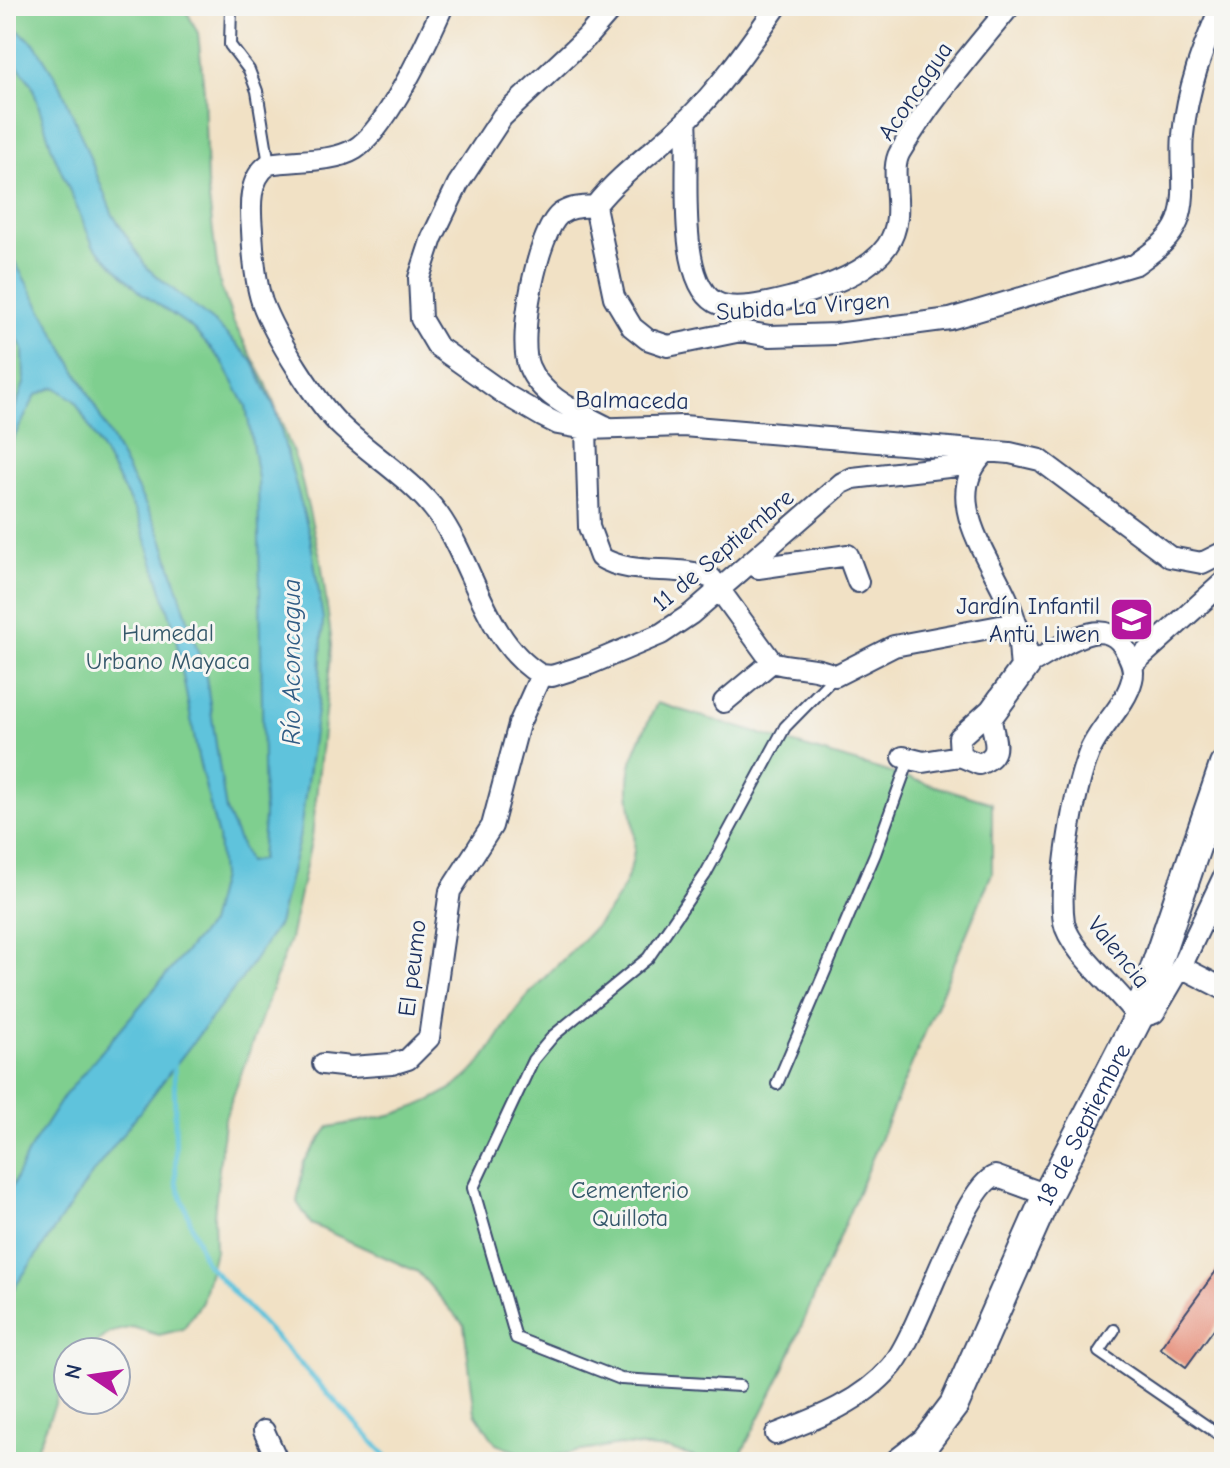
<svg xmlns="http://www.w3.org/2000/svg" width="1230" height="1468" font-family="'Comic Neue',sans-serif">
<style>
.green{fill:#7fcf8f;stroke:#4d7f76;stroke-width:2}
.water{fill:#5ec3dc;stroke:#3c799d;stroke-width:2}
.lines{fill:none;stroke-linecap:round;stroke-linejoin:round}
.stream{stroke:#5ec3dc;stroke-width:5}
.building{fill:#e79481}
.lane-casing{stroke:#3b4a6d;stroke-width:14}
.street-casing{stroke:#3b4a6d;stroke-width:24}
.secondary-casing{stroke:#3b4a6d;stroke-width:32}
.lane{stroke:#fff;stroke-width:10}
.street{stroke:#fff;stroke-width:20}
.secondary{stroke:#fff;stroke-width:28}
.labels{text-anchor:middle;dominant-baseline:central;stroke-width:6;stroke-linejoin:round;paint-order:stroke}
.street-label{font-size:24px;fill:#1b2f5e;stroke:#f6f6f2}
.poi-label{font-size:24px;fill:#1b2f5e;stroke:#f6f6f2;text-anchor:end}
.park-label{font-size:24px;fill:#34576a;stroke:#f6f6f2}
.water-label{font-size:26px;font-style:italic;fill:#2f5b84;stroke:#f6f6f2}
</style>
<rect width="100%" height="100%" fill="#f6f6f2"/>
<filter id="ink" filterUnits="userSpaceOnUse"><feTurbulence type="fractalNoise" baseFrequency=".0125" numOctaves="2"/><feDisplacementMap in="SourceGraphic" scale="16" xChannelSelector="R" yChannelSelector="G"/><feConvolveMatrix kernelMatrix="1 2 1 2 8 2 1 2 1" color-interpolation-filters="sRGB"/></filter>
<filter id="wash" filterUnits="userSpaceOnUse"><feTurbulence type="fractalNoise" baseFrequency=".006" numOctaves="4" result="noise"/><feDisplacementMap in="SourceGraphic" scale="32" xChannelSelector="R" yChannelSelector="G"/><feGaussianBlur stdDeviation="1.8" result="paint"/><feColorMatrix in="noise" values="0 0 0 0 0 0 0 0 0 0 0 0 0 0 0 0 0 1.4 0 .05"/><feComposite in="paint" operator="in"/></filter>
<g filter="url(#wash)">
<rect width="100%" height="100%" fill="#f1e1c5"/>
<path class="green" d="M6,6H184L198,33L204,91L207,183L219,281L234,323L266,383L298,466L321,561L332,645L312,837L290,939L224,1121L214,1216L215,1251L202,1302L183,1329L159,1335L132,1327L109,1333L86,1352H68C68,1384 43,1429 32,1462H6Z
M657,703L992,803V873L781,1375L737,1462H710L668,1449L620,1445L537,1458L496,1444L475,1413L464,1325L418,1272L311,1224L297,1202L304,1162L329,1127C377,1119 421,1112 461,1082C488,1061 499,1031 520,1005C558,956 627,917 634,850C637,829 628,805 629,783C629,755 646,728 657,703Z"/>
<path class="water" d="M6,21L34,43L61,86L113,215L147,268L217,325L252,360L275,409L310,536L323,619L319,696L299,839L278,924L243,977L92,1174L6,1300V1200L27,1154L64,1096L209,924L221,877L218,837L198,757L174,628L139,518L75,401L55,387L36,395L6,453V435L24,383L23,349L6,317V246L86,389L161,535L206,677L226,811L248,862L261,860L264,817L258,479L246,406L222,361L192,328L140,292L93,245L53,152L32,85L6,50Z"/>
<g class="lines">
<path class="stream" d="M174,1060L176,1182L205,1262L392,1462"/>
</g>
<g id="blocks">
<path class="building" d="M1224,1260V1315L1186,1367L1160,1348Z"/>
</g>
</g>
<g filter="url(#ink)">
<use href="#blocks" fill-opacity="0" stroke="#3b4a6d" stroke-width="2"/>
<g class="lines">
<defs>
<path id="lane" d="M231,6L230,45L249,70L257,91L269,164
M777,1084L875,854L910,757
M1114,1330L1099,1352L1224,1438
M740,1386L621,1379L516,1338L473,1188L533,1060L554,1035L648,958L705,875L785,727L835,676"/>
<path id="street" d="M443,6C427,42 387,129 355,149C332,163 295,159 269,164C248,179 250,207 252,230C253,253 255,281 262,302C274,335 318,406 344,429C375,458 413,480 438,514C474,564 485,642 541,675
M614,6L586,38L502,117L458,184L432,238L419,278L421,319L437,346L506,395L542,416L558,424L586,429L683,426L1010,453L1040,460L1170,557L1202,563L1224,552
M777,6C749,46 720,88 685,122C656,150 621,173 595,206L614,297L632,327L647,339L668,346L741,331L770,336L836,334L950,319L1136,264C1152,252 1170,241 1178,221C1188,195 1180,162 1183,135C1187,89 1203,48 1221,6
M686,121C690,162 675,279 715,302C734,313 773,302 793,297C824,288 869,272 887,246C909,215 887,174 900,152C931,99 972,53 1010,6
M595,206C583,207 571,206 560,214C537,233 517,340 529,367C541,397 578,412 605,426
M586,429L589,527L600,557C634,578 675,563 711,578L772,662C794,669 815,665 835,676L894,646L1016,623L1032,663L991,719C993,739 1005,755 979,764L960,756L959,738L990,710L1021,667C1019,653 1020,638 1016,624C1004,571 933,503 985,453
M752,562L758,568L848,555L858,582
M1032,663C1058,649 1106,609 1126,651C1131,660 1135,669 1132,680C1125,707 1099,727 1089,753C1074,790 1058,883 1064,922C1069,951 1121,991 1138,1018L1154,1013L1181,967L1224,876
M1133,664L1224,582
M724,702L772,662
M903,757L923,762L960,756
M1181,967L1224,989
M323,1064L351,1067L392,1064L408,1059L429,1038L450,891L492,826L519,724L541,675L552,676L590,664L661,634L691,614L842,483L853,478L974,464
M264,1431L278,1462
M776,1434C818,1418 861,1402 891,1367C921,1332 962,1188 995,1176L1047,1195"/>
<g id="secondary">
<path id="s1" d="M900,1462L926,1442L954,1405L1047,1195L1138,1018L1224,765"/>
</g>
</defs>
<use href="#lane" class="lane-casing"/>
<use href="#street" class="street-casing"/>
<use href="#secondary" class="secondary-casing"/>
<use href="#lane" class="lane"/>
<use href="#street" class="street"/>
<use href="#secondary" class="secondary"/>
</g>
</g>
<defs>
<symbol id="school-square" viewBox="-11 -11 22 22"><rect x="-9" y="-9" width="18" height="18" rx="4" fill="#b5179e" stroke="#f6f6f2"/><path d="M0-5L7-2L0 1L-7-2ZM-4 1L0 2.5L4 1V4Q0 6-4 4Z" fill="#fff"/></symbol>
</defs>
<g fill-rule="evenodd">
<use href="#school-square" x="1106" y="594" width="51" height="51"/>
</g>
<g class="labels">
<g class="street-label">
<text transform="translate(915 91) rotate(-56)">Aconcagua</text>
<text transform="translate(803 306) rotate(-4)">Subida La Virgen</text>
<text transform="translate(632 400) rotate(1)">Balmaceda</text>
<text transform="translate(723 550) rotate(-40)">11 de Septiembre</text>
<text transform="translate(1119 952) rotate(51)">Valencia</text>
<text transform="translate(412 968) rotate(-83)">El peumo</text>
<text stroke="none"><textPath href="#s1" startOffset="388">18 de Septiembre</textPath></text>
</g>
<g class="poi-label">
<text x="1100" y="606">Jardín Infantil<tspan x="1100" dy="28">Antü Liwen</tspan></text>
</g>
<g class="park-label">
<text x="168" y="633">Humedal<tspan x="168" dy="28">Urbano Mayaca</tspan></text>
<text x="630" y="1190">Cementerio<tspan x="630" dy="28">Quillota</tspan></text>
</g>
<g class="water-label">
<text transform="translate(292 662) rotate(-90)">Río Aconcagua</text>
</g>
</g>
<rect width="1230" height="1468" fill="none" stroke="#f6f6f2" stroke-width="32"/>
<g transform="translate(92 1376) rotate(283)"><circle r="38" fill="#f6f6f2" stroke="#9ea6b7" stroke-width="2"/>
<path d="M0-6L14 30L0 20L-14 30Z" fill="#b5179e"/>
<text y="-12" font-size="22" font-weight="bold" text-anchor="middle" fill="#1b2f5e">N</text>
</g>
</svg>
